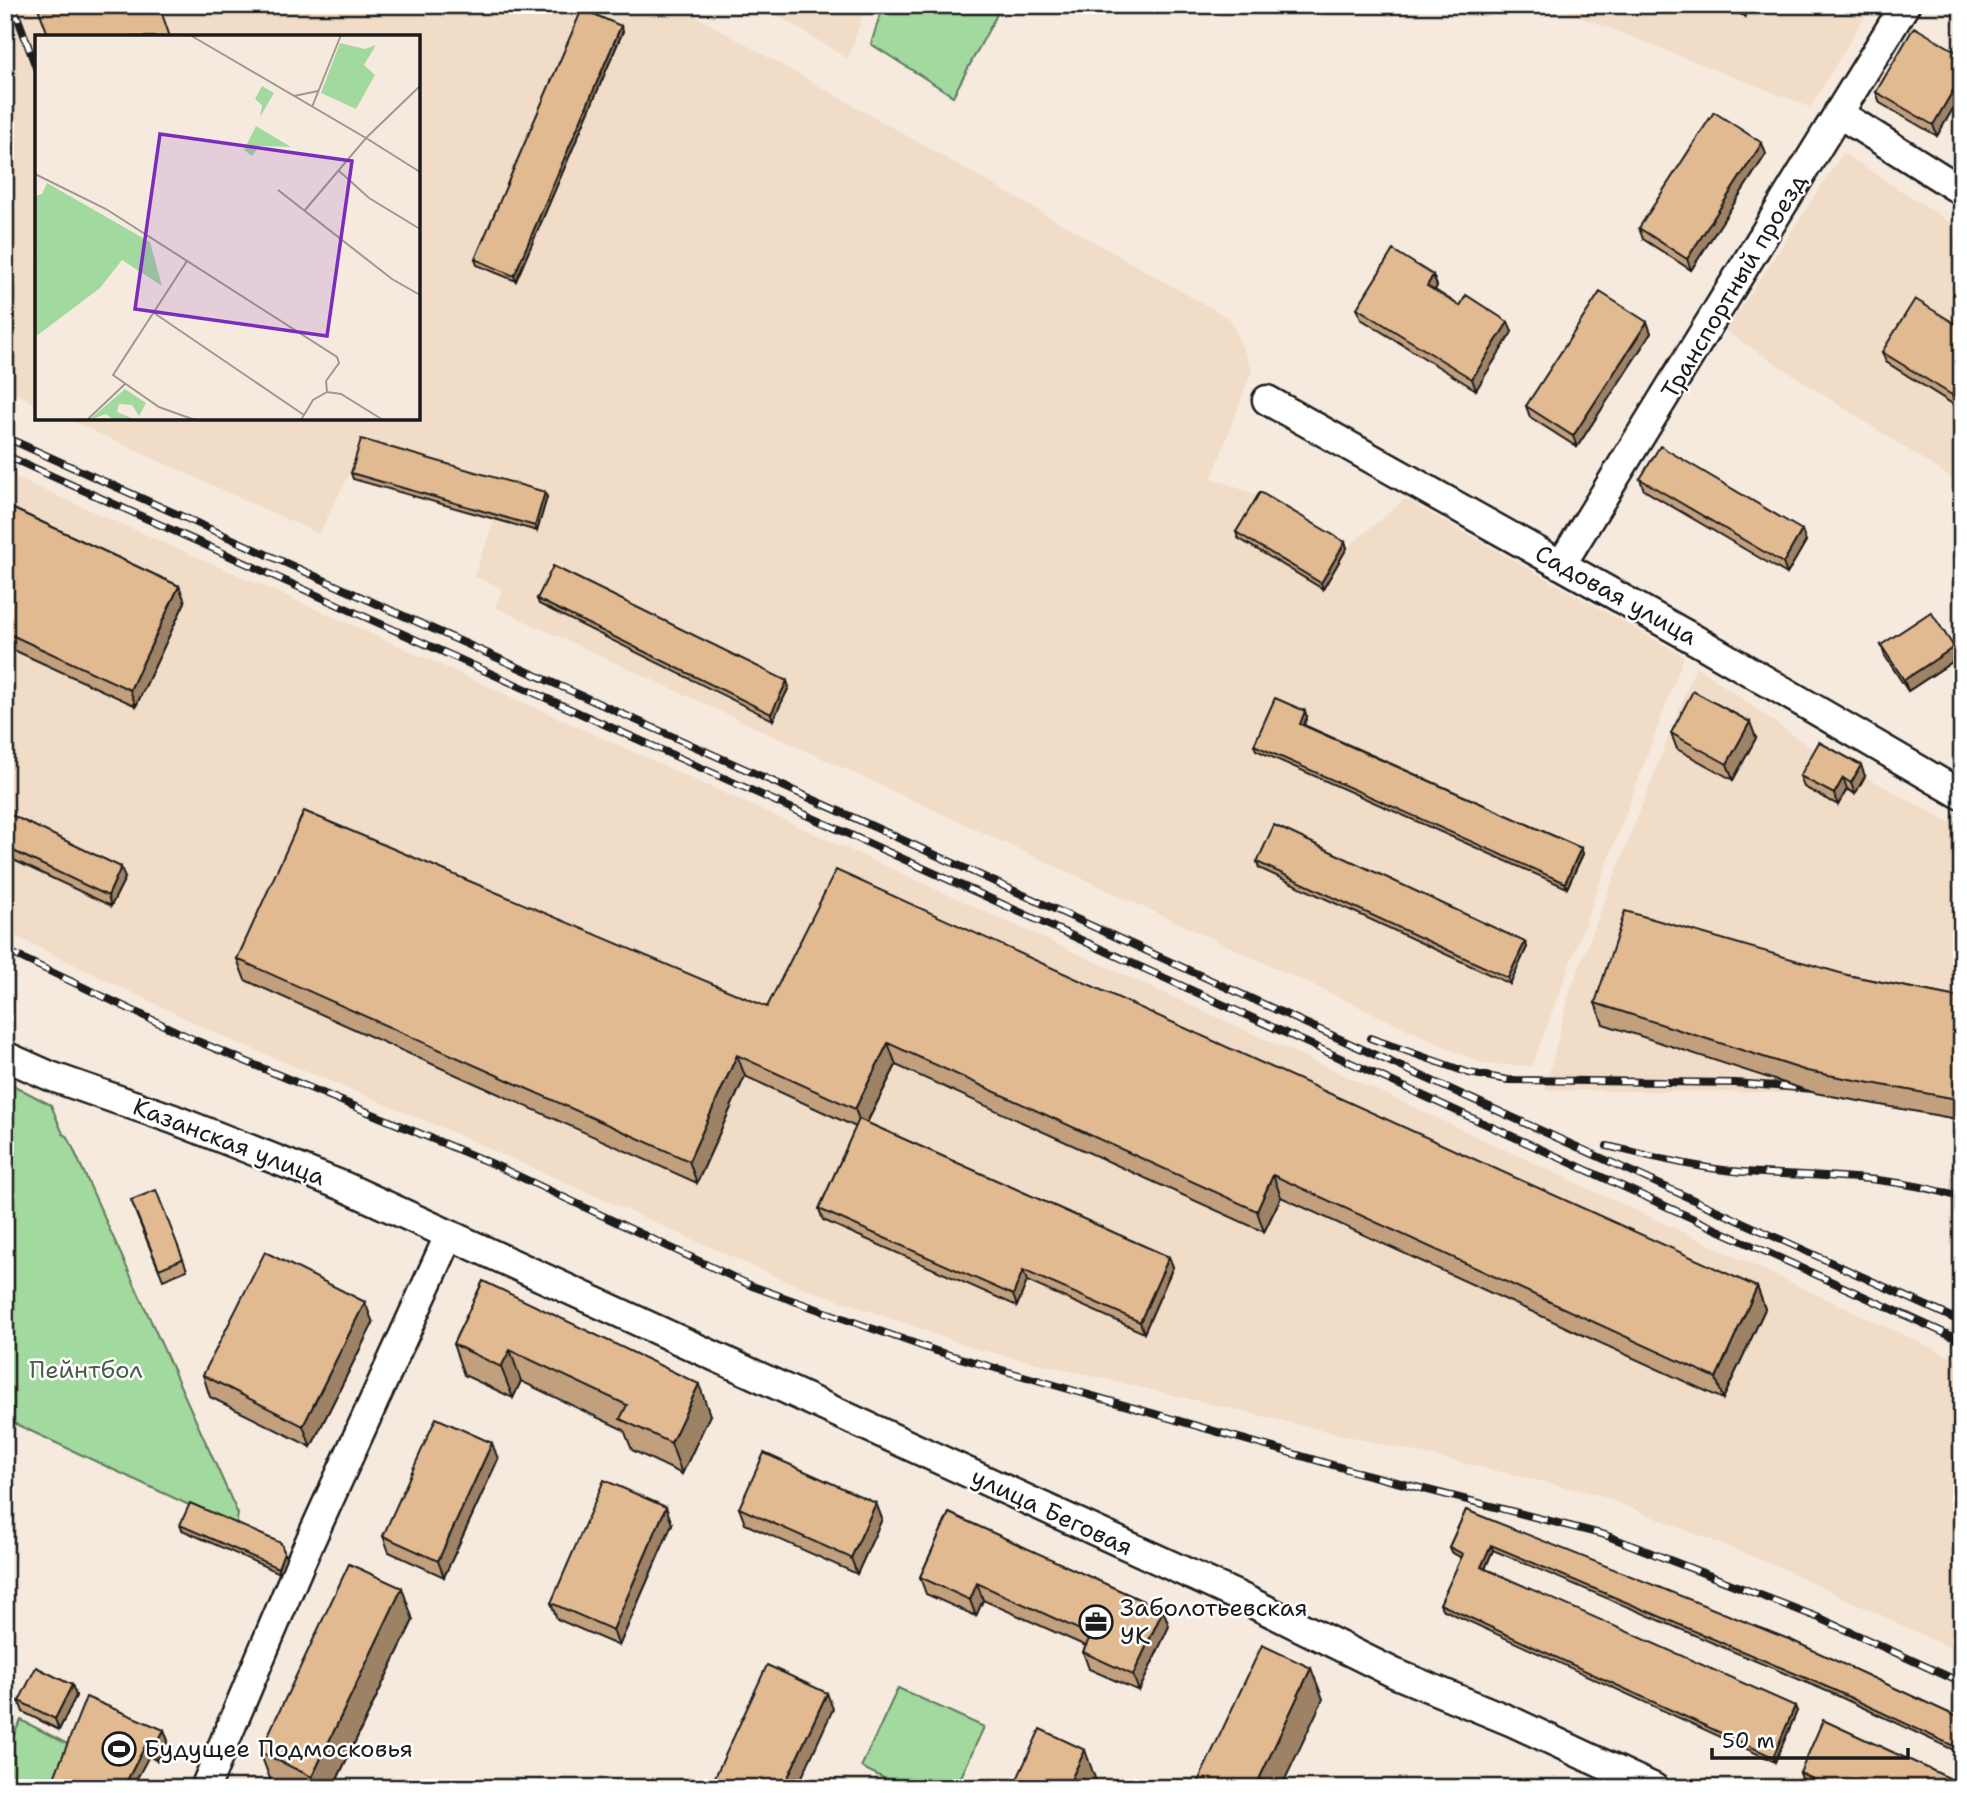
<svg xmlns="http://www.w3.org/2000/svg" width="1967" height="1793" font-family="'Shantell Sans',sans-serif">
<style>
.built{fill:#f0dcc7}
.green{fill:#a1d99e;stroke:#5e7a5d;stroke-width:2}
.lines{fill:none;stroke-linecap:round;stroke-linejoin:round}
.minor-casing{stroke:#1c1c1c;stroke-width:33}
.minor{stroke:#fff;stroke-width:28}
.rail-casing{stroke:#1c1c1c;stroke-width:8}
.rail{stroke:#fff;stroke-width:5;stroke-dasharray:16;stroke-linecap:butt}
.wall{fill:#c2a07e;stroke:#1c1c1c;stroke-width:2}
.shaded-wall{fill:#9e8266;stroke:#1c1c1c;stroke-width:2}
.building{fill:#e2ba92;stroke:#1c1c1c;stroke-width:2}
.labels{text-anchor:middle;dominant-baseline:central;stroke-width:5;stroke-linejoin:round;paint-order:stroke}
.street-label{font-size:24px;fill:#1c1c1c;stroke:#fff}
.park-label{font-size:24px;fill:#4b5e4a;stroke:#fff}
.poi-label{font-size:24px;fill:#1c1c1c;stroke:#fff;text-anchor:start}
.inset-road{fill:none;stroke:#9f9890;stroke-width:2}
.view{fill:#7b2cbf;fill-opacity:0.15;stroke:#7b2cbf;stroke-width:3.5}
.inset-edge{fill:none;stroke:#1c1c1c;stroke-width:3.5}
</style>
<rect width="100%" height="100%" fill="#f6eade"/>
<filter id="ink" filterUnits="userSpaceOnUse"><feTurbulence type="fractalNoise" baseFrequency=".0143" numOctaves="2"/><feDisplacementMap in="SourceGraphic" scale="14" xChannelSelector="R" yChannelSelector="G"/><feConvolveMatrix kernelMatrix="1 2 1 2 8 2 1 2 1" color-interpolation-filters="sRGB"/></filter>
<g filter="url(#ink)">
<path class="built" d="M5,5H676L1230,319L1252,370L1212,478L1262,497L1347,548L1405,499L1684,656L1532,1066L1483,1064L495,607L503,589L474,576L495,519L353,479L361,450L319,534L65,418H418V37H37V405L5,387Z
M761,5H866L848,59Z
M1550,5H1872L1810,107Z
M1843,153L1962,230V485L1726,331Z
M5,473L359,628L850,850L1372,1088L1962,1362V1654L1786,1570L1599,1495L977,1349L788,1282L450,1131L224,1037L5,931Z
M1696,666L1807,745L1962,829V1120L1815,1093L1545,1090L1570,991Z"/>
<path class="green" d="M883,5H1002L953,96L871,44Z
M5,1081L51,1105L63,1134L68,1137L238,1514L236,1527L5,1419Z
M898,1688L984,1727L956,1788H904L861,1767Z
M21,1720L75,1748L55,1788H5V1752Z"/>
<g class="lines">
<defs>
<path id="minor" d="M1838,113L1962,191
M1267,400L1699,642L1962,795
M1561,565L1905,5
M5,1056L50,1076L173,1119L343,1186L1244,1599L1394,1673L1513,1722L1654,1788
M205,1788L301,1561L449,1236"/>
</defs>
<use href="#minor" class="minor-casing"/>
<use href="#minor" class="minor"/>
<defs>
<path id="rail" d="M13,5L37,70
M5,437L861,821L1962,1322
M5,455L855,837L1962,1341
M5,950L197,1041L493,1164L752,1286L936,1351L1357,1472L1605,1535L1822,1619L1962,1683
M1370,1038L1469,1073L1508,1080L1735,1083L1814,1089
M1607,1146C1652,1156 1698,1169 1744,1172C1817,1177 1892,1174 1962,1198"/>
</defs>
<use href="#rail" class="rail-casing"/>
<use href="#rail" class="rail"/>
</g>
<path class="wall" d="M1714,5H1748L1745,16Z
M623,31L516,281L477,265L475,259Z
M1962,55V93L1937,136L1880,103L1876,92Z
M1766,154L1691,270L1643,239L1639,228Z
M1433,275L1437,286L1435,290L1460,306L1508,322L1512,332L1476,390L1361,319L1357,308Z
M1647,322L1651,333L1577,447L1530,417L1526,406Z
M1962,328V396L1956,406L1886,362L1882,352Z
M351,473L547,497L537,531L353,479Z
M1640,479L1806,541L1787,574L1644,490Z
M5,505L179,586L185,602L136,706L5,646Z
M1236,532L1345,542L1347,548L1323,589L1238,538Z
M537,599L789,687L773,720L539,604Z
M1881,645L1958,658L1908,691L1885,656Z
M1307,717L1304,725L1581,848L1583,854L1567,888L1256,750L1254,745Z
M1962,718V738L1960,737L1956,726Z
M1671,733L1756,738L1733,780L1677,749Z
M1800,776H1865L1855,794L1847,789L1838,805L1804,787Z
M5,812L125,878L111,906L5,856Z
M1257,862L1525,942L1527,947L1510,984L1259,868Z
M237,959L767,1007L1757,1287L1765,1309L1723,1399L1281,1197L1264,1232L896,1065L867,1123L1169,1257L1173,1267L1144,1333L1027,1281L1017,1306L823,1220L819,1209L856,1127L745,1076L697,1183L245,980Z
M1847,975L1962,998V1120L1815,1093L1603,1024L1595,1003Z
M135,1211L183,1259L187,1270L163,1280Z
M483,1281L710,1415L682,1474L632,1450L624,1430L521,1381L513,1398L464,1375L453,1344Z
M373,1323L311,1447L210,1397L203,1375Z
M498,1459L444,1577L389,1552L383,1536Z
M876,1503L882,1519L857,1574L745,1524L739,1508Z
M1466,1510L1962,1719V1754L1836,1695L1493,1550L1485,1569L1797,1711L1775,1762L1442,1609L1440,1604L1462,1558L1451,1552L1449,1547Z
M949,1513L1163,1610L1169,1626L1139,1691L1089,1669L1083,1652L1086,1646L983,1600L976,1616L926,1594L920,1577Z
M672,1524L619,1646L557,1619L551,1603Z
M180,1525L286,1558L280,1573L182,1530Z
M413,1620L333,1788H281L272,1784L260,1752Z
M72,1685L76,1696L59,1730L23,1712L19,1701Z
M164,1730L168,1741L157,1761L149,1756L50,1788Z
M1800,1773L1962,1788H1822L1802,1779Z"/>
<path class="shaded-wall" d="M1741,5H1748L1745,16Z
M621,26L623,31L516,281L514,276Z
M1962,75V93L1937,136L1933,125Z
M1762,143L1766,154L1691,270L1687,259Z
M1433,275L1437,286L1431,296L1427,286Z
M1508,322L1512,332L1476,390L1472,379Z
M1647,322L1651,333L1577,447L1573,436Z
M1962,379V396L1956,406L1952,395Z
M545,492L547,497L537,531L535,526Z
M1802,530L1806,541L1787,574L1783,563Z
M1345,542L1347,548L1323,589L1321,583Z
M179,586L185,602L136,706L130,690Z
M1954,647L1958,658L1908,691L1904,680Z
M787,681L789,687L773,720L771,714Z
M1305,711L1307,717L1302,729L1300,724Z
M1750,722L1756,738L1733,780L1727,764Z
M1861,765L1865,776L1855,794L1851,783Z
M1843,778L1847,789L1838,805L1834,794Z
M1581,848L1583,854L1567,888L1565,883Z
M121,867L125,878L111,906L108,896Z
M1525,942L1527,947L1510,984L1508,978Z
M888,1043L896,1065L863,1130L855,1109Z
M737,1055L745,1076L697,1183L689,1161Z
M1273,1175L1281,1197L1264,1232L1257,1211Z
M1169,1257L1173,1267L1144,1333L1140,1322Z
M1023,1270L1027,1281L1017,1306L1013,1295Z
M1757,1287L1765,1309L1723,1399L1716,1378Z
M365,1302L373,1323L311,1447L303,1426Z
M510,1350L521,1381L513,1398L501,1367Z
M699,1384L710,1415L682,1474L671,1443Z
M492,1443L498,1459L444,1577L438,1561Z
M876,1503L882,1519L857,1574L851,1558Z
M666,1507L672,1524L619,1646L613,1630Z
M1491,1545L1493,1550L1483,1573L1481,1567Z
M284,1552L286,1558L280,1573L278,1568Z
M977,1583L983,1600L976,1616L970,1600Z
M402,1588L413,1620L333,1788H316L312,1777Z
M1163,1610L1169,1626L1139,1691L1133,1675Z
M1311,1668L1323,1699L1281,1788H1255Z
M72,1685L76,1696L59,1730L55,1719Z
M827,1693L833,1709L797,1788H783Z
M1795,1706L1797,1711L1775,1762L1773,1757Z
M164,1730L168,1741L157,1761L153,1750Z
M145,1746L149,1756L132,1788H123Z
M1085,1750L1096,1781L1093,1788H1067Z"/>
<path class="building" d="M37,5H159L170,37H49Z
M582,9L621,26L514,276L475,259Z
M1914,27L1962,55V75L1933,125L1876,92Z
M1714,112L1762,143L1687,259L1639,228Z
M1393,250L1433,275L1427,286L1460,306L1466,295L1508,322L1472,379L1357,308Z
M1600,292L1647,322L1573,436L1526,406Z
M1915,299L1962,328V379L1952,395L1882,352Z
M361,439L545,492L535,526L351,473Z
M1660,446L1802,530L1783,563L1640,479Z
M1260,492L1345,542L1321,583L1236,532Z
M5,505L179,586L130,690L5,632Z
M553,566L787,681L771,714L537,599Z
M1931,612L1954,647L1904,680L1881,645Z
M1693,691L1750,722L1727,764L1671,733Z
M1275,698L1305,711L1300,724L1581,848L1565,883L1254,745Z
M1962,718V730L1956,726Z
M1819,742L1861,765L1851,783L1843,778L1834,794L1800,776Z
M304,811L767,1007L836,870L1757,1287L1716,1378L1273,1175L1257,1211L888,1043L855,1109L737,1055L689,1161L237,959Z
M5,812L121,867L108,896L5,847Z
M1274,825L1525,942L1508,978L1257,862Z
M1625,911L1847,975L1962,998V1100L1807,1071L1595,1003Z
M859,1119L1169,1257L1140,1322L1023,1270L1013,1295L819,1209Z
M156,1190L183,1259L159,1269L131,1200Z
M265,1252L365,1302L303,1426L203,1375Z
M483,1281L699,1384L671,1443L620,1419L627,1405L510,1350L501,1367L453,1344Z
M436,1418L492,1443L438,1561L383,1536Z
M764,1453L876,1503L851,1558L739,1508Z
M604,1480L666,1507L613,1630L551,1603Z
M190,1503L281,1543L284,1552L278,1568L180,1525Z
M1466,1510L1791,1640L1962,1719V1750L1834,1690L1491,1545L1481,1567L1795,1706L1773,1757L1440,1604L1463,1554L1449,1547Z
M949,1513L1163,1610L1133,1675L1083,1652L1091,1635L977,1583L970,1600L920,1577Z
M349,1564L402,1588L312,1777L260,1752Z
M1262,1645L1311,1668L1255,1788H1195Z
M767,1665L827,1693L783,1788H710Z
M36,1667L72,1685L55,1719L19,1701Z
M86,1697L164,1730L153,1750L145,1746L123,1788H50Z
M1823,1720L1962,1784V1788H1833L1800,1773Z
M1040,1729L1085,1750L1067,1788H1013Z"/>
</g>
<defs>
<symbol id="office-ring" viewBox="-11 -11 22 22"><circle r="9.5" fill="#fff" stroke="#1c1c1c" stroke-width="1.5"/><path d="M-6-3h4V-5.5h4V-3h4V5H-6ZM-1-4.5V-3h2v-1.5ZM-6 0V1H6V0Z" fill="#1c1c1c"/></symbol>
<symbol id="stadium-ring" viewBox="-11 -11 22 22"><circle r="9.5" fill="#fff" stroke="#1c1c1c" stroke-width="1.5"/><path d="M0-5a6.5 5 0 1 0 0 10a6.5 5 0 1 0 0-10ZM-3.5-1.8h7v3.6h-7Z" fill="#1c1c1c"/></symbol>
</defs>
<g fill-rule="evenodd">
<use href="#office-ring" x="1077" y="1603" width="38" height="38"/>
<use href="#stadium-ring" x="100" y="1730" width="38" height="38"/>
</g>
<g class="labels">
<g class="street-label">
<text transform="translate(1734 286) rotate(-59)">Транспортный проезд</text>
<text transform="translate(1616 595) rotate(29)">Садовая улица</text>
<text transform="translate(229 1142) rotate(21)">Казанская улица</text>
<text transform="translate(1052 1512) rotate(25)">улица Беговая</text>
</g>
<g class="park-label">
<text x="86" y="1370">Пейнтбол</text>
</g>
<g class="poi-label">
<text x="1120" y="1608">Заболотьевская<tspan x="1120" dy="28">УК</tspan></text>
<text x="144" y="1749">Будущее Подмосковья</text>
</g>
</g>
<g transform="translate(35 35)">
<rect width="385" height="385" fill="#f6eade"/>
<path d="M305,8L330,14L341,10L329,30L340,40L321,74L286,58ZM227,51L239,58L225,82L227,70L220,64ZM221,91L256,112L224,111L217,121L209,115ZM12,148L115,207L127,251L87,225L65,253L0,302V161L7,159ZM90,354L111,368L104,381L97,370L84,369L82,377L101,385H79L71,379L54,385Z" fill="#a1d99e"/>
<path class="inset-road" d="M155,0L331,103L385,51M259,61L283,56M277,72L306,0M303,135L334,163L385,194M0,139L71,174L302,322L304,328L291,346L292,357M243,155L357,244L385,260M270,175L331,103L385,137M152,226L78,340L124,372L160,385M119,278L269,380M52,385L90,349M266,385L278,365L292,357L306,359L348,385"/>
<path class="view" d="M125,99L317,126L292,301L100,274Z"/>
<rect width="385" height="385" class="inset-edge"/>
</g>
<rect width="1967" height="1793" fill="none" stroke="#fff" stroke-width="28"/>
<rect x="14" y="14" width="1939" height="1765" fill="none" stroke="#1c1c1c" stroke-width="2.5" filter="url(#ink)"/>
<path d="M1712 1748v10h196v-10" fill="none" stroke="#1c1c1c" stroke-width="3.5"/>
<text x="1722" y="1748" font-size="21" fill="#1c1c1c" stroke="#ffffff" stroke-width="5" paint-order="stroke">50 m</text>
</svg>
